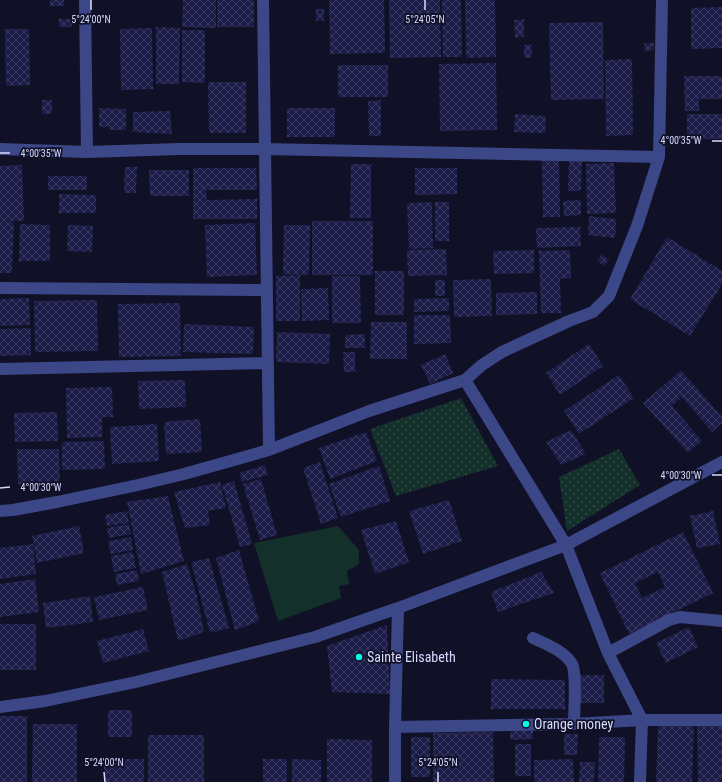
<svg xmlns="http://www.w3.org/2000/svg" width="722" height="782" font-family="'Roboto Condensed',sans-serif">
<style>
.grass{fill:url(#grass-dots)}
.park{fill:#13312a}
.building{fill:url(#building-cross-hatch);fill-rule:evenodd}
.lines{fill:none;stroke-linecap:round;stroke-linejoin:round}
.minor{stroke:#3b4786;stroke-width:12}
.ticks{fill:none;stroke:#d7daff;stroke-width:1.5}
.poi-dot{fill:#04fde5;stroke:#101027;stroke-width:1.5}
.labels{text-anchor:middle;dominant-baseline:central;stroke-width:3.5;stroke-linejoin:round;paint-order:stroke}
.poi-label{font-size:14px;fill:#d7daff;stroke:#101027;text-anchor:start}
.ticks-label{font-size:10px;text-anchor:middle;fill:#d7daff;stroke:#101027;stroke-width:3.5;stroke-linejoin:round;paint-order:stroke}
</style>
<defs>
<pattern id="grass-dots" width="8" height="8" patternUnits="userSpaceOnUse"><rect width="8" height="8" fill="#13312a"/><path d="M2 2h.1M6 6h.1" fill="none" stroke="#354e4a" stroke-width="1.8" stroke-linecap="round"/></pattern>
<pattern id="building-cross-hatch" width="8" height="8" patternUnits="userSpaceOnUse"><rect width="8" height="8" fill="#1c1c48"/><path d="M0 0l8 8M0 8l8-8" fill="none" stroke="#3c3c63"/></pattern>
</defs>
<rect width="100%" height="100%" fill="#101027"/>
<path class="grass" d="M461,398L498,466L396,496L370,429Z
M619,449L640,485L567,531L559,477Z"/>
<path class="park" d="M338,526L359,550V564L347,571L349,584L339,586L341,598L278,621L254,543Z"/>
<path class="building" d="M50,0H64V6H50Z
M183,0H216V28L182,27Z
M217,0H254V27H217Z
M329,0H384L385,53L330,54Z
M389,0H440L441,57L390,58Z
M442,0H461L462,57H443Z
M465,0H495L496,57L466,58Z
M722,7V48L691,49V8Z
M316,9H324V21H316Z
M59,19H72V27H59Z
M524,19V37L515,38L514,20Z
M603,22L604,99L551,100L549,23Z
M156,27L180,28L179,84H156Z
M152,28L153,89L121,90L120,29Z
M5,29H29L30,85L6,86Z
M182,30H205V83L182,82Z
M644,43H654V50L645,51Z
M531,44L532,58H524V45Z
M632,59L633,135L606,136L605,60Z
M496,63L497,130L440,131L439,64Z
M338,65H388V97H338Z
M684,76H722V99H699V111H685Z
M208,82H246V133H209Z
M42,100H52V114H42Z
M381,100V136H369L368,101Z
M99,108L126,109V130H110V127H99Z
M287,108H335V137H287Z
M170,111L172,134L133,132V112Z
M515,114L546,116L545,133L514,132Z
M687,114H722V139H687Z
M559,158L560,217H543L542,159Z
M569,159H582L581,191H568Z
M614,163L616,213L587,214L586,164Z
M351,164H371V218H350Z
M22,165L24,221H0V166Z
M125,167H137L136,193H124Z
M193,168H256L257,190H206L207,200L257,199V219H193Z
M415,168H457V194L415,195Z
M149,170H189V196H150Z
M48,176H87V190H48Z
M59,194L96,195V213H59Z
M581,200V215L564,216L563,201Z
M432,202L433,248L409,249L407,203Z
M435,202H449V241H435Z
M589,216L616,219L615,238L588,235Z
M0,221L14,222L12,273H0Z
M312,221H373V275H312Z
M255,223L257,275L207,277L205,225Z
M20,224L50,225V261H19Z
M68,225L93,226L92,252L67,251Z
M284,225H310L309,275L283,274Z
M580,227L581,246L537,248L536,228Z
M667,237L722,271V284L690,336L630,299Z
M446,249L447,275L408,276L407,250Z
M534,250V273L494,274L493,251Z
M570,250L571,278L560,279L561,313H541L539,251Z
M602,254L609,260L604,266L597,261Z
M375,271H404V315H375Z
M300,275V321H276V276Z
M332,276H360L361,323H332Z
M491,279L492,316L454,317L453,280Z
M435,280H445V296H435Z
M328,288L329,320L302,321L301,289Z
M537,292V314L496,315V293Z
M29,298L30,325L0,326V299Z
M449,298V311L414,312V299Z
M97,300L98,351L35,352L34,301Z
M180,303L181,356L119,357L118,304Z
M414,315H450L451,343L414,344Z
M371,322H407V359H370Z
M184,324L254,327L253,354L183,352Z
M31,328V355L0,356V329Z
M277,332L330,334L329,364L276,362Z
M365,334V348H345V335Z
M589,344L603,366L560,395L546,373Z
M343,352H355V372H344Z
M445,354L453,373L430,384L421,365Z
M681,370L722,417V423L712,432L682,397L672,406L702,441L688,453L643,403Z
M619,375L634,398L579,434L564,411Z
M185,380L186,407L139,409L138,381Z
M112,387L113,417H102V437L67,438L66,388Z
M57,412L58,441L15,442L14,413Z
M200,419L202,452L166,454L164,422Z
M157,424L159,461L112,464L110,427Z
M571,430L586,454L561,465L546,442Z
M366,432L377,461L330,479L319,448Z
M104,441L105,469L62,470V442Z
M17,449H59L60,483L18,484Z
M320,462L338,518L321,524L303,468Z
M265,465L268,475L242,482L239,473Z
M379,466L390,501L341,517L329,484Z
M261,479L277,535L260,540L243,484Z
M234,481L252,544L240,547L222,485Z
M220,482L226,508L208,511L210,525L185,528L174,492Z
M168,496L184,561L141,574L127,502Z
M449,500L462,541L423,554L409,511Z
M127,511L129,523L107,526L105,515Z
M713,511L720,544L697,548L690,516Z
M396,521L409,562L375,574L361,530Z
M129,524L131,534L109,538L107,528Z
M79,526L84,553L37,563L32,536Z
M683,532L713,593L629,634L600,573ZM658,572L665,587L642,598L635,583Z
M131,537L133,550L111,554L108,541Z
M33,544L36,574L0,579V548Z
M239,550L259,621L235,630L216,558Z
M133,552L136,568L114,572L111,556Z
M209,558L229,628L210,633L191,562Z
M187,564L197,596L204,632L178,641L162,572Z
M137,570L139,581L117,585L115,574Z
M541,572L554,593L498,612L491,592Z
M35,579L39,612L0,617V584Z
M143,587L148,610L99,620L94,597Z
M90,596L93,622L46,628L43,603Z
M0,624H36V670H0Z
M387,625L390,694L332,692L327,646Z
M689,627L698,647L666,663L656,643Z
M143,629L149,651L103,663L97,641Z
M580,675H604V703H580Z
M491,679L565,680V709H491Z
M108,710H132V737H108Z
M0,716H27V782H0Z
M33,724H77V782H32Z
M697,724H722V782H698Z
M658,725L694,726L692,782H656Z
M533,729V739L510,740V730Z
M493,732L494,782H433V733Z
M564,734H578L577,755H564Z
M148,735H204V782H148Z
M411,737H430V777H411Z
M599,737H625L624,782H598Z
M327,739L372,740V782H327Z
M515,744H531V776H515Z
M104,759H144V782H104Z
M263,759H287V782H263Z
M292,759L321,760V782H292Z
M573,759L574,782H534V760Z
M580,762H595L594,782H579Z"/>
<g class="lines">
<path class="minor" d="M85,0L87,152
M263,0L269,450
M0,149L87,152L179,149H264L659,157
M0,288L266,290
M0,369L267,363
M465,380L566,545L608,653L642,720L640,782
M0,511L13,510L57,502L138,485L184,474L269,450L369,411L465,380L482,365L502,352L569,321L593,312L609,296L637,226L659,157L662,0
M533,638C545,644 565,651 572,664C577,674 574,711 574,724
M608,653L669,620L680,617L722,621
M0,707L45,701L136,682L315,637L398,608L566,545L722,462
M395,727L574,724L642,720H722
M395,782V727L398,608"/>
</g>
<path class="ticks" d="M91,0V10M425,0V10M712,141H722M0,153H10M712,475H722M0,488L10,487M104,772L105,782M438,772V782"/>
<g class="poi-dot">
<circle cx="359" cy="657" r="4"/>
<circle cx="526" cy="724" r="4"/>
</g>
<g class="labels">
<g class="poi-label">
<text x="367" y="657">Sainte Elisabeth</text>
<text x="534" y="724">Orange money</text>
</g>
</g>
<g class="ticks-label">
<text x="91" y="23">5°24'00"N</text>
<text x="425" y="23">5°24'05"N</text>
<text x="681" y="144">4°00'35"W</text>
<text x="41" y="157">4°00'35"W</text>
<text x="681" y="479">4°00'30"W</text>
<text x="41" y="491">4°00'30"W</text>
<text x="104" y="766">5°24'00"N</text>
<text x="438" y="766">5°24'05"N</text>
</g>
</svg>
